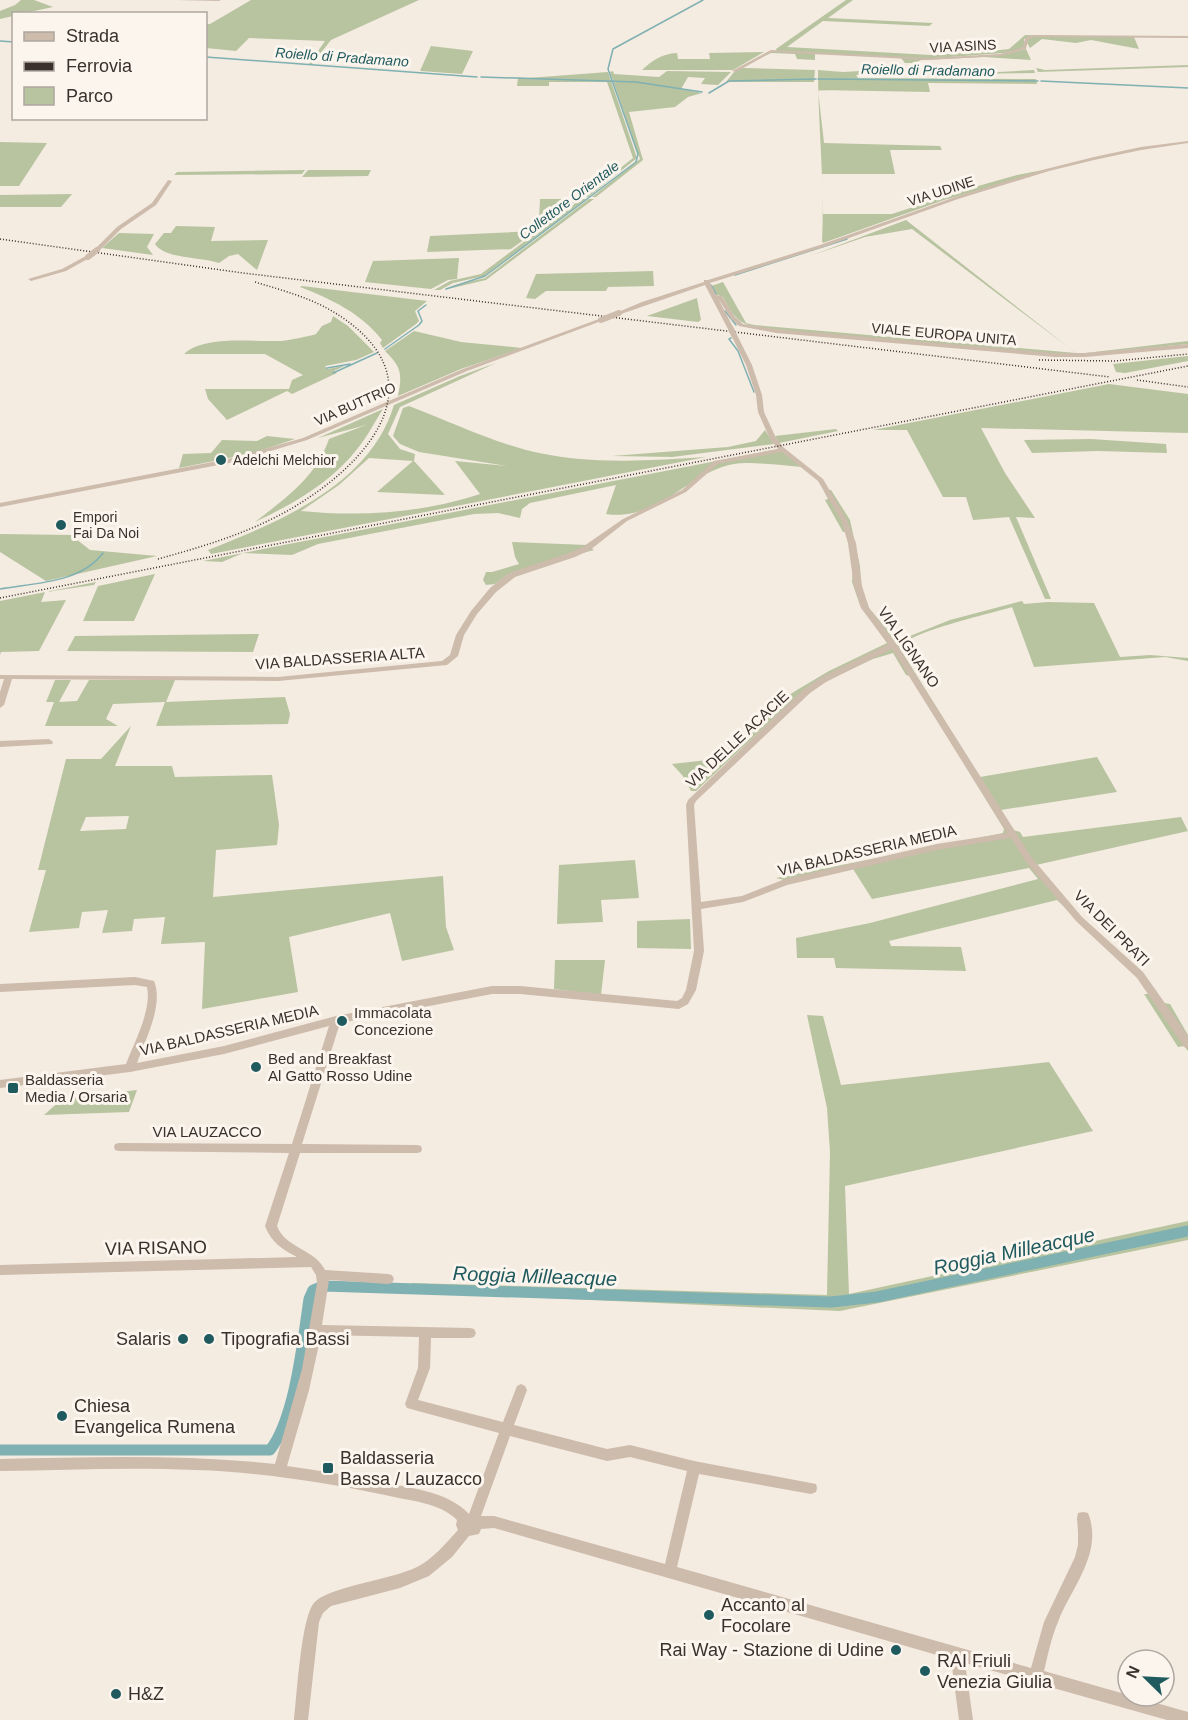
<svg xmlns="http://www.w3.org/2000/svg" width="1188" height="1720" font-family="Arial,sans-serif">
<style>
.green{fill:#b8c4a0;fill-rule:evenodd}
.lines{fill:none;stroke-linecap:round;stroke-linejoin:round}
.stream{stroke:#7fb0b2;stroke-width:1.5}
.canal{stroke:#7fb0b2;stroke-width:11}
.minor{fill:#cdbbac;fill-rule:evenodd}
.rail{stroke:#3b302b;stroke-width:1.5;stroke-dasharray:1 2;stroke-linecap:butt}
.minor-bridge{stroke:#cdbbac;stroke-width:6}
.poi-dot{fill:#1f5a5e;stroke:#fbf5ee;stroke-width:2}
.labels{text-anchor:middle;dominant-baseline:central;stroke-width:6;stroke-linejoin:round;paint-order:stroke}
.far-street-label{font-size:14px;fill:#3b302b;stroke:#fbf5ee}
.far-water-label{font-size:14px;font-style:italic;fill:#1f5a5e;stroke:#fbf5ee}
.far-poi-label{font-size:14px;fill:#3b302b;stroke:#fbf5ee;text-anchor:start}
.street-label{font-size:15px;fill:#3b302b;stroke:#fbf5ee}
.poi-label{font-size:15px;fill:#3b302b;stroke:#fbf5ee;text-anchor:start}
.near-street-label{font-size:18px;fill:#3b302b;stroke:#fbf5ee}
.near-poi-label{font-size:18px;fill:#3b302b;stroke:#fbf5ee;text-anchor:start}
.near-water-label{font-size:20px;font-style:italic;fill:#1f5a5e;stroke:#fbf5ee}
</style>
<rect width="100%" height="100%" fill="#f4ebe1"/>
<path class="green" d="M21,0H34L53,7L25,13L14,14L13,16L0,19V11L15,5Z
M251,0H419L331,40L312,64H309L325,41L249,38L236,51L206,48V24H210Z
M846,0H853L828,18L933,23L929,26L823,21L787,47L931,55L983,52L1009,49L1025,35L1134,37L1139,49L1091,40L1076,43L1042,39L1030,48L1026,41L1032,36L1024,39V48L1004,53L923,59L1002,55L1026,49L1031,60L984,57L921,60L915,63H905L901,58L818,53L815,54V60L797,59L795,54L771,53L756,60L770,52H777L776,49Z
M431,46L473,51L462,74L420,71Z
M764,52L733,70H642C653,60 661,54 677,53L678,59H710L709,53Z
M1188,65V67L1038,72L1036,68L1045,70Z
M743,68L815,70L814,82H726L734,72Z
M896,69L998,72L1034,70L1035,73L856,75L858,78L1036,79L1037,84L928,83L930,92L818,90L824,143L940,146L942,150H890L895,174H822L823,214H892L971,188L1017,175L1064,166L944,200L823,243L822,241C825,184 818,126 818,70L843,72Z
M613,71L614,74L659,77L667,71L731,72L718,85L701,84L705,78L688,77L681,89L702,93L688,97L675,107L629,112L643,160L596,197H592L640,159L610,72Z
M608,72L637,158L588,197H584L633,158L607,82H549V86H517L518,78L481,77L528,78Z
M0,142L47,143L19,186H0Z
M305,170L302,174L174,175L177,172Z
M308,170H371L368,176L302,177Z
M72,194L61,207H0V195Z
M540,199H578L550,220H539Z
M581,199H586L484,276L453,283L440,290H434L450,281L481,274Z
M589,199H594L486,280L448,289L455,285L485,278Z
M906,220L1077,354L1188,341V344C1144,348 1101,354 1057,354L778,330C745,325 739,328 723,297L715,294L711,286L723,282L746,323L754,325L1076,353L912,229L865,237L810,256Z
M176,226L215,227L211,241L268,240L257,270L238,254L229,256L219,263C203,257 164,259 155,244L164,233H171Z
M536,231L511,249L427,252L430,236Z
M119,233L154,234L147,247L153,255L102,248Z
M459,258L457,279L448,280L431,289L365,282L373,261Z
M653,271L654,286L608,287L606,291H546L535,299L526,298L536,274Z
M302,286L427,301L415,311L419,321L416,324L383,348L380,343L382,340C361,313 331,299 300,287Z
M697,298L701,320L698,322L647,316Z
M333,316L348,326L374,352L356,360L325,366L328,369L346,365L334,371L337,373L292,394L287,391L227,420L208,399L205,389H289L292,380L303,375L265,354H184C204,335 254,342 280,341C286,341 310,336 316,334L322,326L331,322Z
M414,331L461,342L522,348L461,369L398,396C403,372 400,366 385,351Z
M1188,356V361L1125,373L1116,372L1113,364Z
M496,363L400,407L388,434L400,449L415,454L414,461L445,495L377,492L413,461L369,458L339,485L301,511C360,517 423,513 480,494L455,461L507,466L419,452L400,444L393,436L403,408L409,406C448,421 486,439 526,450C584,465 648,461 706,457L211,554L208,550C279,522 370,485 394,405L460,376Z
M1109,384L1188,394V433L981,428L1005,473L1035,518L1016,517L1051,599H1045L1009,517L973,520L966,497H943L907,430H873Z
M383,409C375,421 368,436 358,448C332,482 293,504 255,522C286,498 316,477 329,439L366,425L318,438Z
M836,429L838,431L779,443L775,436Z
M765,430L774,444L672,457L612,456L728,447L756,441Z
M267,436L295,439L254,453L179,468L183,454L211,453L222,440L257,441Z
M1091,439L1166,444L1167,453L1098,451L1032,453L1024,440Z
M778,449L804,467C783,466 754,461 734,464C690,471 658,522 606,514L616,485L530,503L522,509L520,518L498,513L474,514L318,544L292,555L243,553L222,562L203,561L243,553Z
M823,489L831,490L850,520L860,566L861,586L869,608L895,639L900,640L950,620L1022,601L1024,604L1048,602L1094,603L1120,657L1150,655L1188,658V661L1165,657L1034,667L1012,607C989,614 912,631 899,647L980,777L1097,757L1117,792L1001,810L1013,830L1020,832L1023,837L1181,817L1188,831L1036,865L1085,922L1164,1003L1170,1004L1188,1035V1051L1184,1046L1178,1047L1144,994H1150L1136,975L1057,900L889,941L891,946L961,947L966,971L836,968L834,958H797L796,938L870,923L1038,879L1029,868L872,899L853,869L792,882L776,878L1003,833L1004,829L910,676L906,675L893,653L873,659L802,692L696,791H691L683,776L672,764L716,759L781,700L797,690L829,671L887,643L860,605L852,582L853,567L846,532H843L825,500L828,499Z
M0,534L71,535L90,550L157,556L46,581L0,552Z
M512,542L587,545L594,550L522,569L507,575L495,584L486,585L483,580L486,572H492L519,564L515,557Z
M155,574L134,621H83L98,586Z
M96,582L94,585L45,592L41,602L66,600L39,651L1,652L0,655V601Z
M259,634L253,652L67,651L75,636Z
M55,680H71L59,702L77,701L89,680H175L166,702L285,697L290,714L288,724L156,726L165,702L113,704L106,719L118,726H45L54,702H46Z
M131,726L115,766H172L175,777L272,775L279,825L277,845L216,850L213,897L443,876L446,927L454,950L402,961L390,913L289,937L298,992L202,1009L205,942L161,944L165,917L134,919L132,931L102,933L108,910L82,912L79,928L29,932L46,870H38L66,759H101ZM129,816L126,829L80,831L86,817Z
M635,860L639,898L601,900L603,922L557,924L559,865Z
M690,919L691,949L637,948V921Z
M555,960H605L601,995L554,989Z
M807,1015L823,1016L841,1085L1049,1062L1093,1131L845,1186L849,1294L1188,1221V1240L840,1311L411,1292L412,1283L827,1295L830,1152L827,1108Z
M137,1090L129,1112L44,1115L62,1099Z"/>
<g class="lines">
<path class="stream" d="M0,41L14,42
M206,57L477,77
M481,77L636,82L702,92
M818,79L1038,81
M1041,81L1188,88
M709,93L729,81L816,79
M735,275L847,239
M711,285L716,294
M446,289L485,276L636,162L638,154L608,69L613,49L703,0
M725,311L736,325
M731,338L729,339L738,351L754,392
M385,349L419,325L422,321L418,311L426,305
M327,368L350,364
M333,373L377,353
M0,589C34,583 81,583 103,553"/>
<path class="canal" d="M0,1450H270C295,1419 303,1339 309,1299L313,1290L323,1286L831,1302L877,1297L1188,1231"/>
<path class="minor" d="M176,0H221L219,1Z
M1034,35L1188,36V38L1034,37L1028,40L1026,49L1000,56L929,60L772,52L736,72L732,71L771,50L929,58L1000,54L1023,47L1025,38Z
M1188,141V143L1141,150L1094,160L1049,171L958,199L824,247L710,283L716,295L722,296L735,317L743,324L776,329L1055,353H1085L1188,344V348L1085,357H1055L776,333L739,326L731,319L718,298L734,329L731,331L728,329L705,285L621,314L616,313L642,302L704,282V280H708L820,245L955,197L1046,169L1094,157L1141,147Z
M168,180L172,181L156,205L121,229L99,251H95V249L117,227L152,203Z
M86,256L91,257L66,271L31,281L28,279L62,269Z
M599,319L604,320L467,371L307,440L234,462L0,507V503L233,458L303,438L463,369Z
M732,334L737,335L752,365L762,395L764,412L776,438L783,447L823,479L847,520L856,543L862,586L869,608L897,645L1032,858L1082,917L1143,972L1188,1036V1048L1184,1047L1137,978L1076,921L1026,862L1011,838L937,850L787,885L743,902L701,909L704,951L696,990L688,1004L679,1009L520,994H492L340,1023L302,1144L417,1145L421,1146L422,1149L421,1152L417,1153H300L277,1226C285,1248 315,1249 325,1270L388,1274L392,1275L394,1279L392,1283L388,1284L329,1280L322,1325L470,1328L474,1329L476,1333L474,1337L470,1338H431L430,1368L418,1400L503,1422L517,1386L521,1384L525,1386L527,1390L514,1425L607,1449L630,1445L694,1461L816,1484L817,1488L816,1492L811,1494L699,1474L677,1567L1031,1668L1044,1622L1075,1557L1078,1545V1532L1077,1518L1078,1513L1083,1512L1088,1513C1104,1553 1071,1588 1058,1622C1051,1638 1048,1655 1044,1671L1188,1712V1720H1167L965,1663L973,1720H959L951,1659L494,1528L481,1529L479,1534L469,1536L452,1557L429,1576L400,1588L331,1606L323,1613L319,1622L308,1720H294C297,1696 301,1618 314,1603C327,1587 394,1579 417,1567C433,1559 446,1543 458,1530L456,1525L457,1520C439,1502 409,1501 385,1495C323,1482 259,1472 196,1470C130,1467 65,1470 0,1471V1459C92,1457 183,1454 275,1464L302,1369L317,1283L316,1275L311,1267L0,1275V1265L297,1257C282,1249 272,1243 265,1226L289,1153L119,1151L115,1150L114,1147L115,1144L119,1143L292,1144L329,1026L224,1054L130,1072L0,1088V1080L126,1064C134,1043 152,1010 147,987L135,985L0,992V984L135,977L154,981C164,1005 145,1040 137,1063L224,1046L336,1016L492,986H520L677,1001L682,998L686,990L694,951L686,805L688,800L804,689L820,678L888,644L861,608L854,586L848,543L841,520L818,481L782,452L718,464L686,492L627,521L590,550L575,557L515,577L496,592L477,614L464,635L458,656L447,665L278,681L12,679L4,705L0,708V692L4,679H0V675L278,677L442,661L450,655L456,635L471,611L490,588L509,573L569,553L584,546L623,519L682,490L714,461L778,449L770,439L758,412L756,395L746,365L731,335ZM892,649L1007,833L937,844L785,879L742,896L701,902L694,805L696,801L810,693L826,682ZM321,1335L419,1337L418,1368L405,1404L407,1408L499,1433L469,1514C448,1492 415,1489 388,1483C354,1476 321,1471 287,1466L309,1390ZM510,1436L607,1461L630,1457L687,1471L665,1564L494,1516H481Z
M49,739L53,742L52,744L0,747V741Z"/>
<path class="rail" d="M0,239L243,273L1110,377
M1039,360L1115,361L1188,354
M1137,380L1188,387
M158,559C205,546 252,532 294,507C374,459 441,376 332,311C308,297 281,290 255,282
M0,598L1188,366"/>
<path class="minor-bridge" d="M88,257L97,250
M601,320L619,313
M731,329L734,335"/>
</g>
<g class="poi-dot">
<circle cx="221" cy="460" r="6"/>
<circle cx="61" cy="525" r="6"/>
<circle cx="342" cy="1021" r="6"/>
<circle cx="256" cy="1067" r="6"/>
<rect x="7" y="1082" width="12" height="12" rx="3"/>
<circle cx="183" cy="1339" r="6"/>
<circle cx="209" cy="1339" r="6"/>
<circle cx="62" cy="1416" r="6"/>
<rect x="322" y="1462" width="12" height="12" rx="3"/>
<circle cx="709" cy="1615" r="6"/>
<circle cx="896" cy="1650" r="6"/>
<circle cx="925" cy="1671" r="6"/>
<circle cx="116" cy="1694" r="6"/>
</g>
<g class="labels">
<g class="far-street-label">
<text transform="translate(963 46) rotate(-3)">VIA ASINS</text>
<text transform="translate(941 191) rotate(-18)">VIA UDINE</text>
<text transform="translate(944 334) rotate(5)">VIALE EUROPA UNITA</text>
<text transform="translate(355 404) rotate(-24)">VIA BUTTRIO</text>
</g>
<g class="far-water-label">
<text transform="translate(342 57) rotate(4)">Roiello di Pradamano</text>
<text transform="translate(928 70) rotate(1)">Roiello di Pradamano</text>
<text transform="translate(569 200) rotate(-37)">Collettore Orientale</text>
</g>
<g class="far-poi-label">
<text x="233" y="460">Adelchi Melchior</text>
<text x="73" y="517">Empori<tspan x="73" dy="16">Fai Da Noi</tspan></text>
</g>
<g class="street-label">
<text transform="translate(909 647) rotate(55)">VIA LIGNANO</text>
<text transform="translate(340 658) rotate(-4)">VIA BALDASSERIA ALTA</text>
<text transform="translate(737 739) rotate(-43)">VIA DELLE ACACIE</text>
<text transform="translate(867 850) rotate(-13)">VIA BALDASSERIA MEDIA</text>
<text transform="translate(1112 928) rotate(45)">VIA DEI PRATI</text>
<text transform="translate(229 1030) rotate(-13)">VIA BALDASSERIA MEDIA</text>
<text x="207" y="1131">VIA LAUZACCO</text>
</g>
<g class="poi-label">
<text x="354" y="1012">Immacolata<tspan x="354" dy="17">Concezione</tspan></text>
<text x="268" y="1058">Bed and Breakfast<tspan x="268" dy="17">Al Gatto Rosso Udine</tspan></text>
<text x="25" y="1079">Baldasseria<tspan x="25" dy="17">Media / Orsaria</tspan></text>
</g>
<g class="near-street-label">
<text transform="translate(156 1248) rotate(-1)">VIA RISANO</text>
</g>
<g class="near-poi-label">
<text x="171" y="1339" text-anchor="end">Salaris</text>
<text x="221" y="1339">Tipografia Bassi</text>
<text x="74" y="1406">Chiesa<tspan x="74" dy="21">Evangelica Rumena</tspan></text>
<text x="340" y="1458">Baldasseria<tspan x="340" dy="21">Bassa / Lauzacco</tspan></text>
<text x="721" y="1605">Accanto al<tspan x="721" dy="21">Focolare</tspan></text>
<text x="884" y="1650" text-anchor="end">Rai Way - Stazione di Udine</text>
<text x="937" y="1661">RAI Friuli<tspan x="937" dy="21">Venezia Giulia</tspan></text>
<text x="128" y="1694">H&amp;Z</text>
</g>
<g class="near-water-label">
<text transform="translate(1014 1251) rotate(-12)">Roggia Milleacque</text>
<text transform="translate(535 1276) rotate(2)">Roggia Milleacque</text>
</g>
</g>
<rect x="12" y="12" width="195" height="108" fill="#fbf5ee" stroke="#aea6a0" stroke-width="1.5"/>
<rect x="24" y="32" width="30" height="9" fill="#cdbbac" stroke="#aea6a0" stroke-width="1.5"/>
<text x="66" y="42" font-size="18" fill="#3b302b">Strada</text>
<rect x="24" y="62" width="30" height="9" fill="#3b302b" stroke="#aea6a0" stroke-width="1.5"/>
<text x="66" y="72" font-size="18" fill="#3b302b">Ferrovia</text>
<rect x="24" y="87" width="30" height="18" fill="#b8c4a0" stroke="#aea6a0" stroke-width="1.5"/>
<text x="66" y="102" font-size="18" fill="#3b302b">Parco</text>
<g transform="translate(1146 1678) rotate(294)"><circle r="28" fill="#fbf5ee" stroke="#aea6a0" stroke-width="1.5"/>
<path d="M0-4.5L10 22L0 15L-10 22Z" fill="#1f5a5e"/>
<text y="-9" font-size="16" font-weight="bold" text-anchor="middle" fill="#3b302b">N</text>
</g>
</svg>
